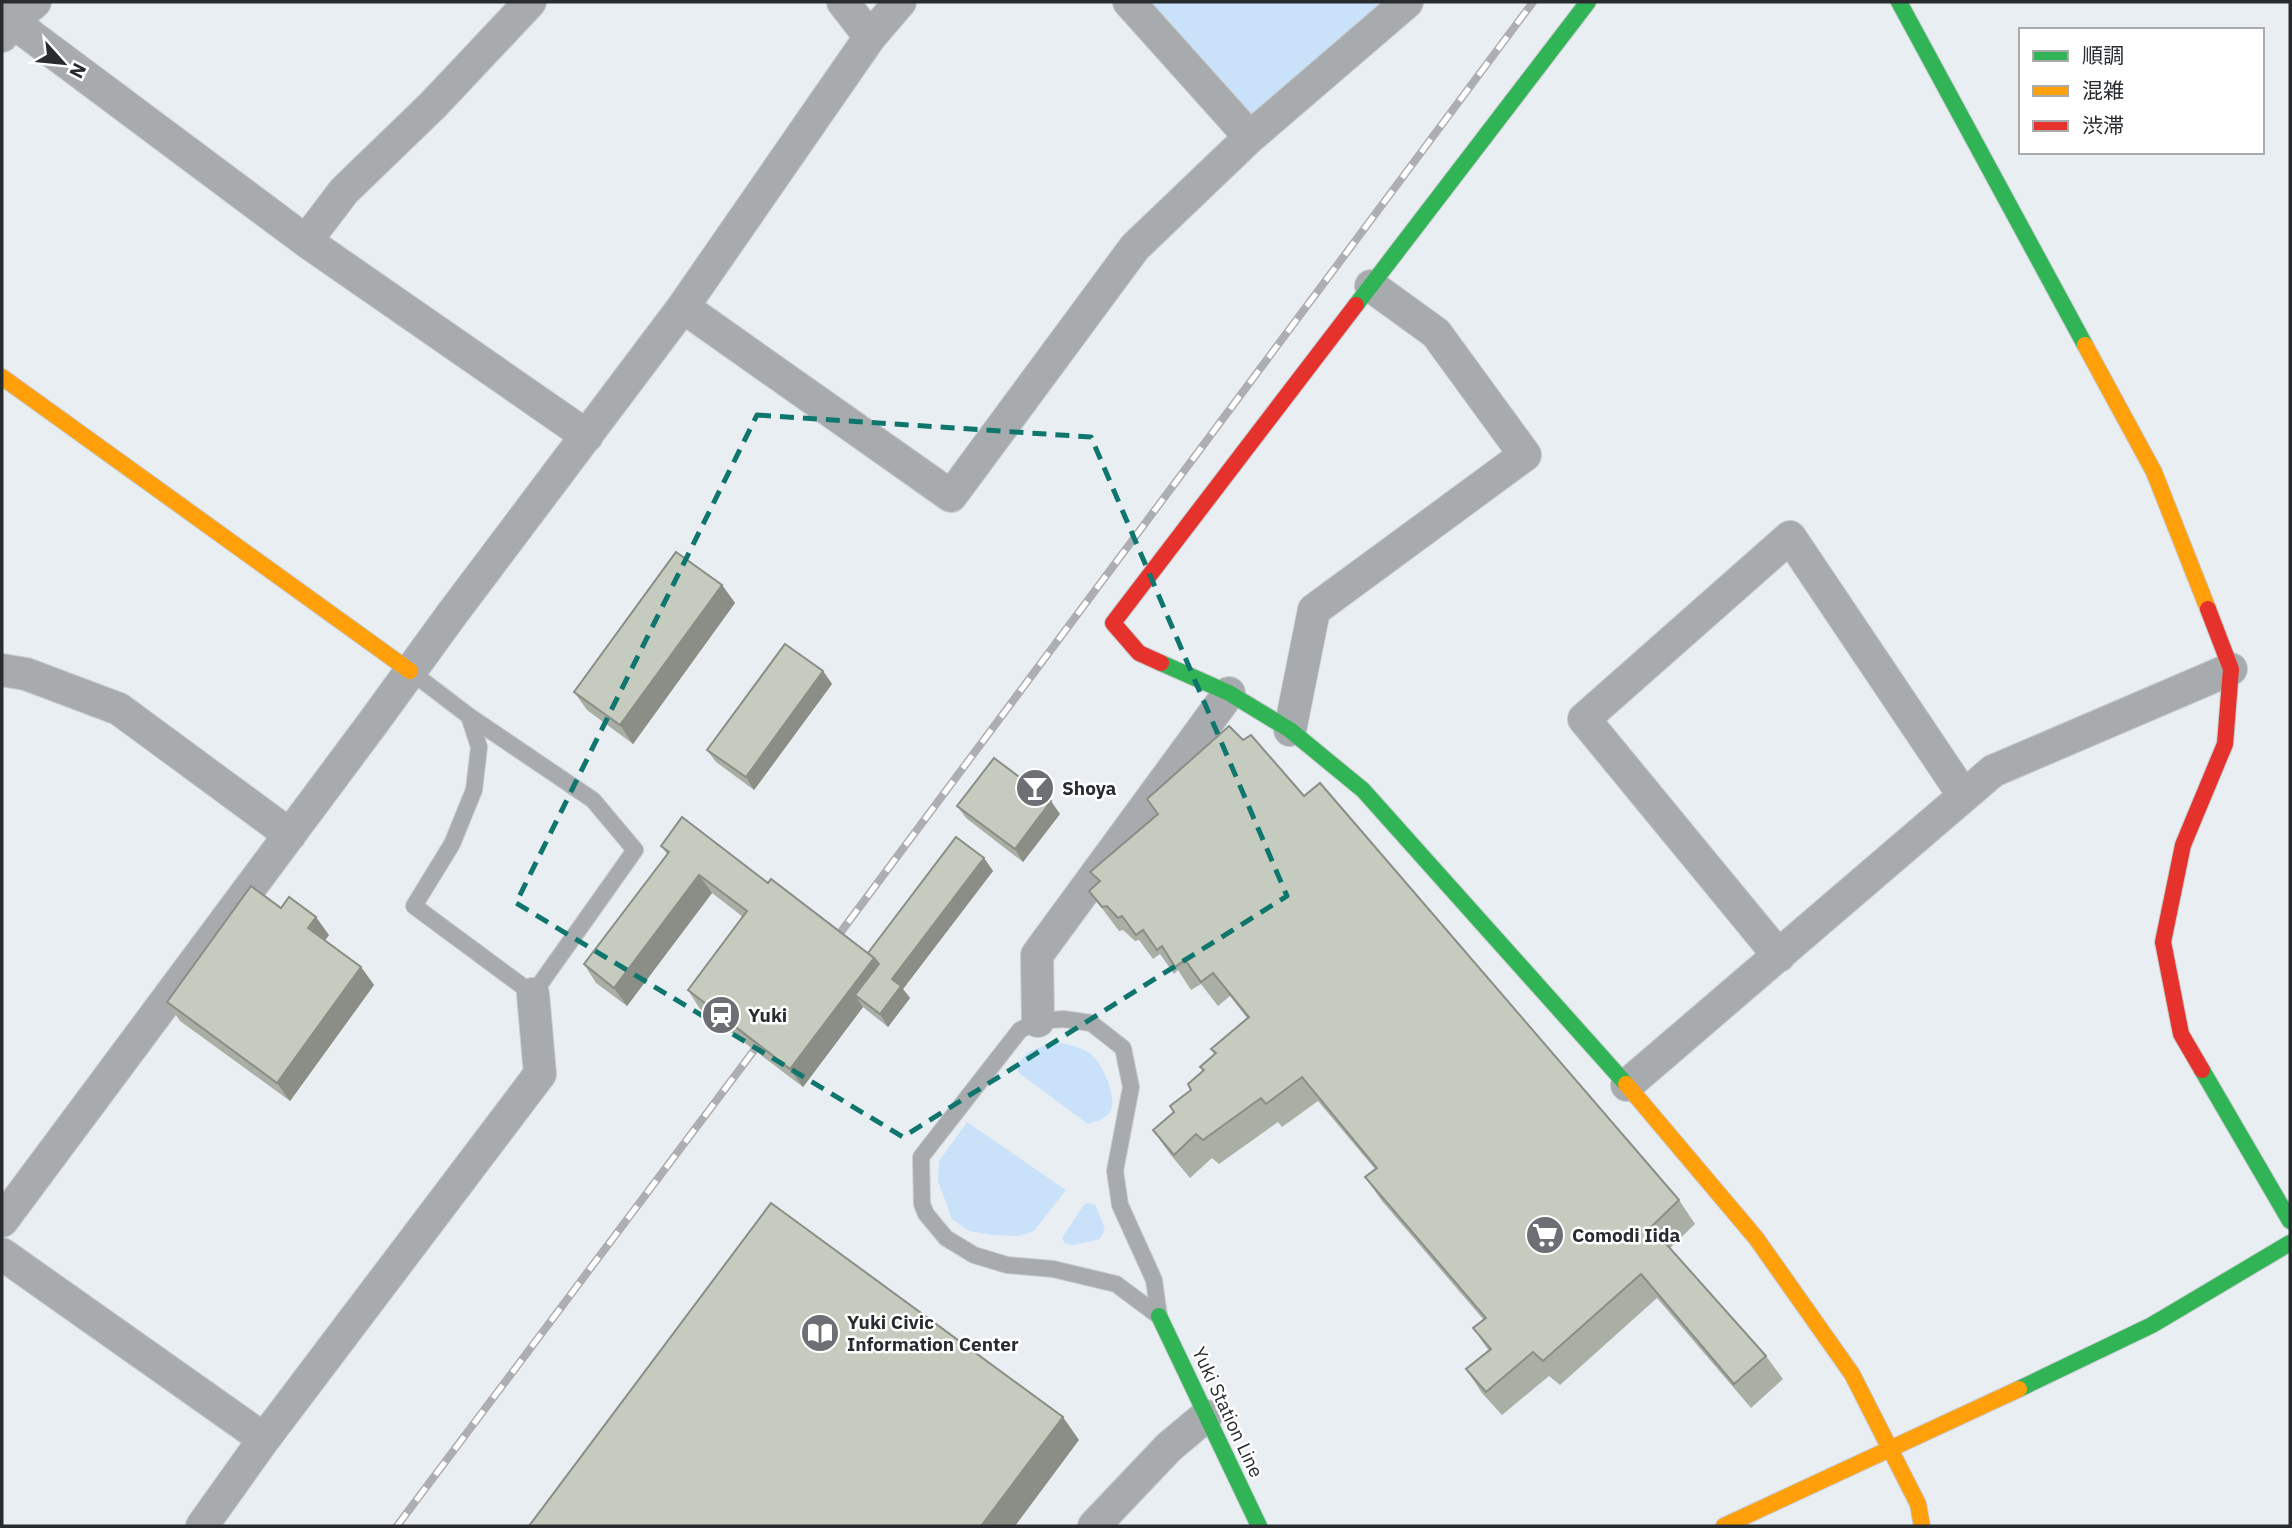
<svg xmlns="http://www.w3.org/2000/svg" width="2292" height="1528" font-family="'IBM Plex Sans','Noto Sans JP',sans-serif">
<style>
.green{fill:#c9e2f9}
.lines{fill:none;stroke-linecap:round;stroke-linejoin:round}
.lane-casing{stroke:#c7cbcf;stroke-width:18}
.street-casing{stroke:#c7cbcf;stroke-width:34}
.fast-casing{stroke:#c7cbcf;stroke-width:18}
.slow-casing{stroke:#c7cbcf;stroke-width:18}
.jam-casing{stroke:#c7cbcf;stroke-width:18}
.lane{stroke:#a8abad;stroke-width:16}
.street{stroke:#a8abad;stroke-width:32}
.fast{stroke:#30b455;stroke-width:16}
.slow{stroke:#ff9f0a;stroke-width:16}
.jam{stroke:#e5322d;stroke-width:16}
.rail-casing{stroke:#acaeb2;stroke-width:8}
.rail{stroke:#fff;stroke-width:5;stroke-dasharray:16;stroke-linecap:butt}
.wall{fill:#a9afa4}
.shaded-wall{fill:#8a8e86}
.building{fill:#c5cbbf;stroke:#8a8e86;stroke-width:2}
.marked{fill:none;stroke:#0f766e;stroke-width:5;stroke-dasharray:14 9;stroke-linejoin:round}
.labels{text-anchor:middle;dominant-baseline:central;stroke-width:5;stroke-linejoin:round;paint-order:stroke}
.poi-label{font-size:19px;font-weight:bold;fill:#282c2f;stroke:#fff;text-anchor:start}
.street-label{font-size:19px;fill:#282c2f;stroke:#fff}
</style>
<rect width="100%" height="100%" fill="#e9eef3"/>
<path class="green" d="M1138,2H1407L1250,137Z
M1061,1043C1072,1046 1083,1047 1092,1055C1102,1063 1117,1097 1111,1110C1107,1119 1096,1121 1088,1124L1019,1073L1017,1068C1025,1048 1041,1046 1061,1043Z
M967,1122L1066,1190L1034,1231L1018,1236L992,1235L969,1231L952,1219L938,1181L939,1161Z
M1085,1203L1095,1204L1105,1229L1100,1239L1075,1245L1065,1244L1062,1238Z"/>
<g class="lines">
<defs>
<path id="lane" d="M410,671L469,716L593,800L635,850L533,994L414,906L452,844L474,790L479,747L469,716
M1063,1019L1091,1023L1123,1048L1131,1087L1115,1171L1120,1205L1154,1280L1159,1316L1116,1284L1053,1269L1007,1265L974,1255L946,1238L926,1214L922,1204L921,1157L1020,1030L1038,1021Z"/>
<path id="street" d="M843,2L870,37
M1129,2L1250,137
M2,14L306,241L587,436
M2,36L12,22L35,2
M306,241L344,191L433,105L530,2
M683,307L951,496L1135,247L1250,137L1407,2
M2,670L26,674L119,709L290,835
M1290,730L1314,610L1525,455L1436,333L1371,286
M1779,956L1584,719L1790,537L1964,796
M1038,1021L1037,955L1229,693
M1627,1085L1993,771L2231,669
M2,1221L375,720L452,614L683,307L870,37L900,2
M2,1254L264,1439
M202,1526L264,1439L540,1074L533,994
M1094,1526L1169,1447L1206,1416"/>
<path id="fast" d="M1899,2L2085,345
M1356,305L1588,2
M1161,663L1229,693L1290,730L1363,790L1626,1084
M2202,1070L2290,1221
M1159,1316L1259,1526
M2019,1389L2152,1325L2290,1243"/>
<path id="slow" d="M2085,345L2154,472L2208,609
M2,377L410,671
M1626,1084L1756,1238L1852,1374L1918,1504L1922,1526
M1724,1526L2019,1389"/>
<path id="jam" d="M1161,663L1139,653L1113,623L1356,305
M2202,1070L2181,1034L2163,942L2183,845L2225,744L2231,669L2208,609"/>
</defs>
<use href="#lane" class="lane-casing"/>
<use href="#street" class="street-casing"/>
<use href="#fast" class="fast-casing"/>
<use href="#slow" class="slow-casing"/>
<use href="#jam" class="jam-casing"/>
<use href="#lane" class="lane"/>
<use href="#street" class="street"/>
<use href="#fast" class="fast"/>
<use href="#slow" class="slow"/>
<use href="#jam" class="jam"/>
<defs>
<path id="rail" d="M829,948L1533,2
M397,1526L767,1033"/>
</defs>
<use href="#rail" class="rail-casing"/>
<use href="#rail" class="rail"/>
</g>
<path class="wall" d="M722,585L735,603L633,744L587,710L574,692Z
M823,671L832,684L754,790L716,762L707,750Z
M1243,740L1304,796L1679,1200L1695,1224L1670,1248L1766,1356L1783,1379L1751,1408L1657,1298L1560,1385L1549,1376L1502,1415L1482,1393L1466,1369L1489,1351L1473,1328L1483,1319L1382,1201L1365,1177L1375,1169L1318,1101L1282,1127L1278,1122L1219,1164L1212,1158L1190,1178L1170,1154L1153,1130L1174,1112L1191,1090L1203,1071L1200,1067L1214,1054L1211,1049L1247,1018L1230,996L1218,1006L1201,984L1191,990L1178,970L1174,974L1160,954L1153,959L1139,940L1135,941L1123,930L1119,931L1089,891L1098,883L1090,872Z
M957,806L1060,814L1023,862L966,818Z
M661,846L768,883L868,953L984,858L993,871L903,989L910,998L888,1027L863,1007L803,1087L700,1009L688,990L743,917L712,893L627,1006L596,983L584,964L667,854Z
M329,935L325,940L361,967L374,985L290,1101L180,1021L167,1002Z"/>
<path class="shaded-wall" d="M722,585L735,603L633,744L620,725Z
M823,671L832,684L754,790L746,777Z
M1051,801L1060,814L1023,862L1015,849Z
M984,858L993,871L903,989L910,998L888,1027L880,1014L892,979Z
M699,875L712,893L627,1006L614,988Z
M316,917L329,935L321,946L308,928Z
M874,958L887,976L855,995L863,1007L803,1087L790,1069Z
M361,967L374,985L290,1101L277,1083Z
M1063,1417L1079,1440L1015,1526H981Z"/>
<path class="building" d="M676,552L722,585L620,725L574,692Z
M785,644L823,671L746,777L707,750Z
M1229,726L1243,740L1251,735L1304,796L1320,783L1679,1200L1651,1227L1766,1356L1734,1384L1641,1274L1543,1361L1533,1352L1486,1392L1466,1369L1491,1349L1473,1328L1486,1318L1365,1177L1377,1168L1302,1077L1266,1104L1261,1098L1203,1140L1196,1134L1174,1155L1153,1130L1174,1112L1170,1106L1191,1090L1188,1084L1204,1070L1200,1067L1216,1053L1211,1049L1249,1017L1213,973L1201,982L1185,960L1175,967L1162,946L1157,950L1143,930L1136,935L1122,916L1118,918L1107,906L1102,907L1089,891L1100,881L1090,872L1158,814L1147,799Z
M994,758L1051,801L1015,849L957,806Z
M682,817L768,883L771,879L874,958L790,1069L688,990L747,911L699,875L614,988L584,964L669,852L661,846Z
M956,837L984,858L892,979L901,986L880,1014L855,995L879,964L874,958L868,953Z
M251,886L281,908L289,897L316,917L308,928L361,967L277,1083L167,1002Z
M771,1203L1063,1417L981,1526H529Z"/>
<path class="marked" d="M757,415L1091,437L1287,896L903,1137L516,903Z"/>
<defs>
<symbol id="bar-disc" viewBox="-11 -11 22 22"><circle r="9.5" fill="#6c7074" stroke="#fff"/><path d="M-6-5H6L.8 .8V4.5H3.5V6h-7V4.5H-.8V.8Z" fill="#fff"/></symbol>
<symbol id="station-disc" viewBox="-11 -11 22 22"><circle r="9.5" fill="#6c7074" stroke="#fff"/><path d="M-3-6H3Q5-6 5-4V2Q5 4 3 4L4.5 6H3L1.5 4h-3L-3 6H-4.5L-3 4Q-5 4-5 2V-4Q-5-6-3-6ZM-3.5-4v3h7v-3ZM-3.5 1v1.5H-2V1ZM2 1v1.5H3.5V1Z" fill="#fff"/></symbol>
<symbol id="supermarket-disc" viewBox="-11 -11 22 22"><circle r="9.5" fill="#6c7074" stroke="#fff"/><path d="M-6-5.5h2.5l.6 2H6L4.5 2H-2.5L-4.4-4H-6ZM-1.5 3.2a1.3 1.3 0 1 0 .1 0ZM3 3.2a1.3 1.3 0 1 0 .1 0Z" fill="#fff"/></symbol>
<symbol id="library-disc" viewBox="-11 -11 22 22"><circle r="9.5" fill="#6c7074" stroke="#fff"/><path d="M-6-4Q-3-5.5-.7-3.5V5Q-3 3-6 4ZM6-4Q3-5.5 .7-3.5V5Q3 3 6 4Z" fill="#fff"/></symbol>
</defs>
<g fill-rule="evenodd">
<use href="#bar-disc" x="1013" y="766" width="44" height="44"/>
<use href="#station-disc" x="699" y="993" width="44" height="44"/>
<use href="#supermarket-disc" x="1523" y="1213" width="44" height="44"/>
<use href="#library-disc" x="798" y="1311" width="44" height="44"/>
</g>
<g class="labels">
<g class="poi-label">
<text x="1062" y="788">Shoya</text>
<text x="748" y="1015">Yuki</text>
<text x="1572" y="1235">Comodi Iida</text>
<text x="847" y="1322">Yuki Civic<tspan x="847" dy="22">Information Center</tspan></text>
</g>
<g class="street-label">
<text transform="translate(1228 1412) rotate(65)">Yuki Station Line</text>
</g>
</g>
<rect width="2292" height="1528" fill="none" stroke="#282c2f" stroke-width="7"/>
<rect x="2019" y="28" width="245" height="126" fill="#ffffff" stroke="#a9abac" stroke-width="2"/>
<rect x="2033" y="51" width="35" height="10" fill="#30b455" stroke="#a9abac" stroke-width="2"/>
<text x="2082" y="63" font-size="21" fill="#282c2f">順調</text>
<rect x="2033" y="86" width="35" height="10" fill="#ff9f0a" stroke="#a9abac" stroke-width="2"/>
<text x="2082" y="98" font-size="21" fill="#282c2f">混雑</text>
<rect x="2033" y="121" width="35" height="10" fill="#e5322d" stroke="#a9abac" stroke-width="2"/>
<text x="2082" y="133" font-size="21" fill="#282c2f">渋滞</text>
<g transform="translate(63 63) rotate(117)" stroke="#ffffff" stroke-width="5" paint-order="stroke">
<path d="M0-5L12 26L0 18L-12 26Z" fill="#282c2f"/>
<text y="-10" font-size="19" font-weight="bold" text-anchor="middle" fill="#282c2f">N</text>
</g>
</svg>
